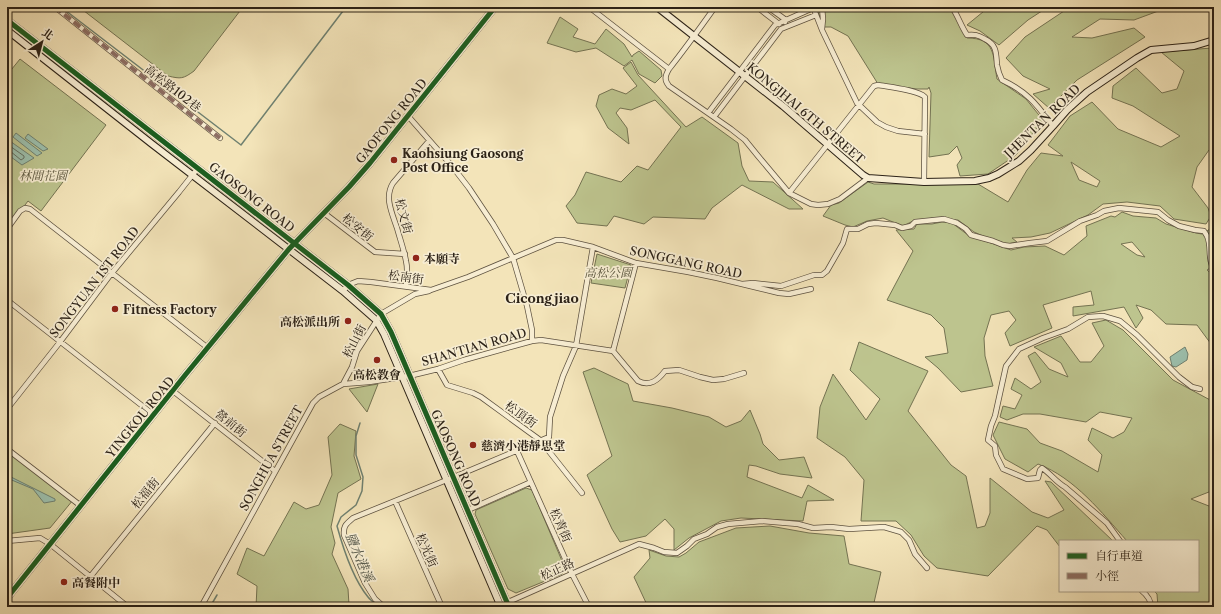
<svg xmlns="http://www.w3.org/2000/svg" width="1221" height="614" font-family="'Libre Caslon Text','Noto Serif TC',serif">
<style>
.green{fill:#bdc48e;stroke:#747352;fill-rule:evenodd}
.water{fill:#9cbfac;stroke:#6f8070}
.lines{fill:none;stroke-linecap:round;stroke-linejoin:round}
.shore{stroke:#647062;stroke-width:1}
.stream{stroke:#6f8070;stroke-width:1.5}
.street-casing{stroke:#5e5240;stroke-width:6}
.secondary-casing{stroke:#2c2217;stroke-width:8}
.street{stroke:#f7edd2;stroke-width:4.5}
.secondary{stroke:#f7edd2;stroke-width:6}
.quiet{stroke:#8d6e63;stroke-width:4;stroke-dasharray:8 4;stroke-linecap:butt}
.cycleway-casing{stroke:#f7edd2;stroke-width:8}
.cycleway{stroke:#1b5e20;stroke-width:5}
.poi-dot{fill:#8f2418;stroke:#f7edd2;stroke-width:1.5}
.labels{text-anchor:middle;dominant-baseline:central;stroke-width:3.5;stroke-linejoin:round;paint-order:stroke}
.street-label{font-size:12px;fill:#2c2217;stroke:#f7edd2}
.poi-label{font-size:12px;font-weight:bold;fill:#2c2217;stroke:#f7edd2;text-anchor:start}
.park-label{font-size:12px;font-style:italic;fill:#58533b;stroke:#f7edd2}
.neighbourhood-label{font-size:13px;font-weight:bold;fill:#2c2217;stroke:#f7edd2}
.water-label{font-size:13px;font-style:italic;fill:#4e5144;stroke:#f7edd2}
</style>
<rect width="100%" height="100%" fill="#f3e4b9"/>
<filter id="stains"><feTurbulence type="fractalNoise" baseFrequency=".005" numOctaves="4"/><feColorMatrix values="0 0 0 0 .2 0 0 0 0 .09 0 0 0 0 .02 0 0 0 .5 -.17"/></filter>
<radialGradient id="worn" r=".72"><stop offset=".6" stop-color="#630" stop-opacity="0"/><stop offset="1" stop-color="#630" stop-opacity=".3"/></radialGradient>
<path class="green" d="M79,7H87L86,9L88,10L91,7H243L194,71C183,79 181,79 168,76Z
M832,7H953L964,33L967,38C996,38 993,56 997,79L1026,99L1043,120L1016,155L988,174L960,176L957,165L962,158L957,146L949,154L929,157L931,93L929,87L928,89H917L878,84L848,36L831,27H824L817,10Z
M989,7H1048L1028,20L999,45L980,31L967,25Z
M1070,7H1163L1161,10L1134,20L1100,19L1072,37L1092,38L1134,28L1145,37L1077,80L1049,108L1033,94L1050,89L1023,76L1006,58L1025,37Z
M560,17L578,29L573,37L595,44L606,29L624,44L632,57L633,55L639,51L661,70L662,76L655,83L639,74L632,60L624,66L596,48L576,52L547,43Z
M1212,48L1214,53V150H1209L1197,167L1192,187L1208,208L1211,216L1206,224L1174,219L1160,206L1127,202L1103,204L1088,215L1050,233L1031,237L1012,238L1017,242L1007,244L983,236L974,232L958,220L933,218L911,222L903,226L883,218L867,221L853,227L845,225L823,216L831,205L839,203L868,182L874,184H978L1008,202L1027,170L1041,153L1063,156L1048,145L1070,116L1092,102L1118,129L1161,147L1180,136L1133,106L1112,98L1113,86L1136,68L1162,93L1177,89L1184,71L1161,52ZM1071,162L1100,181L1097,187L1079,180Z
M20,59L106,125L41,211L28,201L7,229V75Z
M631,62L638,75L686,127L702,117L738,143L742,166L749,181L773,182L803,209H789L742,185L712,208L705,219L653,217L644,224L614,216L607,226L577,223L566,206L575,195L586,172L621,182L637,166L648,170L681,127L655,100L631,110L620,108L616,113L627,128L629,144L608,128L596,106L599,95L612,89L626,94L637,86L623,68Z
M1122,212L1133,216L1156,218L1166,224L1196,233L1202,234L1210,229L1214,218V269L1212,267L1207,270L1214,276V348L1197,325L1166,324L1151,310L1136,305L1143,318L1136,328L1124,307L1073,316V307L1094,305L1091,291L1043,305L1052,328L1010,346L1005,333L1016,320L1009,311L991,315L984,338L985,356L993,386L961,392L938,368L925,357L948,353L944,328L931,315L887,300L913,251L896,230L914,229L917,224H932L942,222L952,223L968,235L1011,250L1024,247L1045,246L1064,255L1087,236L1086,226L1111,216L1115,217ZM1132,242L1145,257L1137,255L1121,244Z
M597,254L631,265L625,288L591,283Z
M1106,320L1123,330L1173,380L1212,401H1214V490L1191,499L1214,508V607H1158L1157,594L1154,591H1198V541H1127C1102,513 1075,478 1038,464L1028,472L1005,459L993,435L999,422L1027,429L1040,443L1062,451L1098,472L1102,455L1088,440L1092,428L1113,438L1124,432L1132,418L1100,412L1086,422L1040,414H1023L1007,420L1000,417L1003,406L1015,409L1022,395L1011,389L1015,378L1031,389L1041,382L1028,356L1035,352L1049,369L1068,377L1061,363L1034,347L1061,336L1080,362H1091L1104,346L1092,323Z
M859,342L928,371L908,411L951,465L966,476L977,528L985,526L990,513V478L1032,512L1048,518L1064,510L1045,481L1051,482L1113,541H1060V547L1047,530L1037,526L988,576L937,568L924,556L911,535L896,521H861L864,480L845,457L817,438L820,407L833,374L866,420L880,399L850,370Z
M594,368L628,384L633,401L672,408L709,417L726,427L741,421L750,410L760,434L763,444L779,460L804,457L812,478L780,474L756,466L749,465L747,477L802,498L808,485L834,500L807,501L803,521L741,518L721,521L689,538L674,550V529L665,519L646,536L620,542L612,529L587,475L612,456L583,372Z
M378,384L367,412L349,389Z
M340,424L356,431L354,456L361,479L338,493L331,527L335,543L332,554L348,589L349,605L352,607H256L257,586L237,574L247,548L264,556L294,502L306,509L319,505L332,475L328,437Z
M7,450L73,500L50,528L7,534Z
M526,488L532,490L565,568L562,574L516,593L508,589L475,514L476,510Z
M770,526L809,533L844,536L849,564L881,572L873,607H648L634,577L650,558L649,550L666,556L679,557L686,553L699,542L736,528Z"/>
<path class="water" d="M16,133L42,153L37,156L13,137Z
M28,134L48,149L43,151L25,138Z
M7,139L34,158L22,165L7,154Z
M1185,347L1188,354L1187,360L1176,367L1172,366L1170,357Z
M7,475L55,499V501L44,503L33,489L7,478Z"/>
<g class="lines">
<path class="shore" d="M7,144L24,156V158L21,160L10,151H7"/>
<path class="stream" d="M61,7L241,145L346,7
M360,423L356,436V455L363,477L362,491L356,505L341,517L337,526C343,548 354,580 368,597C371,601 376,604 380,607
M210,607L217,595"/>
<defs>
<path id="street" d="M55,7L220,138
M589,7L669,69C665,76 664,80 669,86L731,129L745,140L758,156L789,193L811,204L818,205L828,204L840,199L868,178
M757,7L779,24
M768,7L786,20L785,22
M813,7L822,30L857,103L877,122L886,127L898,131L925,134
M952,7C958,16 961,26 967,35C974,34 978,35 985,39C997,45 996,53 997,65C998,71 1000,76 1002,80C1028,92 1037,105 1053,126
M822,29L823,19L822,7
M669,69C685,49 700,28 715,7
M708,113L775,25L813,8
M408,116L452,166L469,188L493,224L513,258L527,306L532,330V341
M714,117L781,29L816,15
M789,193L874,86L878,85C889,87 918,90 925,97L924,182
M324,213L375,252L405,254
M7,229L20,211L25,208L30,209L208,348
M742,284L753,283L781,286L814,275H822L827,271L843,243L847,229H858L868,224L876,223L895,225L902,228L911,226L915,222L944,219L957,223L966,229L971,235L993,241L1003,245L1010,246L1030,243L1047,241L1080,221L1097,215L1104,211L1119,208L1158,212L1168,220L1179,226L1195,230L1204,231C1205,233 1206,234 1207,236C1212,246 1207,260 1214,269
M406,286C407,278 408,269 406,261C404,250 400,239 397,228C392,213 384,197 393,183L429,141
M343,291L348,285L358,281L371,282L431,290L468,277L556,240H563L593,247L636,263L688,272L717,278L779,293L789,294L811,289
M7,300L154,415
M613,351L636,263
M438,369L447,385L473,393L481,397L540,440L582,493
M343,384L352,367L357,351L381,314L415,294L429,291
M173,391L275,471
M7,409L60,342L111,274L179,192L198,168
M7,449L81,506
M517,451L572,574L589,607
M395,501L442,607
M468,510L531,482
M7,541L40,538L50,544L128,607
M1120,541L1107,523L1065,487C1056,482 1051,474 1042,468L1040,470L1038,478L1027,479L1003,469L996,455L995,446L988,440L991,426L995,416L1006,366L1019,349L1043,338L1068,329L1088,317L1103,316L1120,321L1137,335L1179,377L1192,387L1200,389
M90,577L215,423
M1142,591C1147,595 1151,600 1151,607
M201,607L313,403L319,397L343,384L369,382L409,376L438,369L464,360L532,341L541,340L613,351L638,381C650,387 658,380 665,371L679,370L700,377L713,380L724,379L744,373
M384,607L375,599L365,583L344,535C343,526 346,524 353,518L454,477L549,437L550,417L563,376L576,346L593,247
M497,607L639,544L654,548L664,552L677,553L687,546L694,539L707,534L717,527L728,524L762,521L798,524L813,528L831,527L849,529L884,527L901,532L909,540L915,554L927,568"/>
<path id="secondary" d="M657,7L783,106L863,175L868,178L924,182L975,181L989,178L998,174L1019,161L1031,150L1053,126L1067,110L1087,92L1137,58L1151,50L1194,46L1214,40
M7,20L348,285L381,314L391,332L509,607
M7,30L152,144L343,291L376,320L384,334L501,607
M7,598L186,374L289,249L349,187L370,163L495,7"/>
</defs>
<use href="#street" class="street-casing"/>
<use href="#secondary" class="secondary-casing"/>
<use href="#street" class="street"/>
<use href="#secondary" class="secondary"/>
<path class="quiet" d="M55,7L220,138"/>
<defs>
<path id="cycleway" d="M7,20L348,285L381,314L391,332L509,607
M7,598L186,374L289,249L349,187L370,163L495,7"/>
</defs>
<use href="#cycleway" class="cycleway-casing"/>
<use href="#cycleway" class="cycleway"/>
</g>
<g class="poi-dot">
<circle cx="394" cy="160" r="4"/>
<circle cx="416" cy="258" r="4"/>
<circle cx="115" cy="309" r="4"/>
<circle cx="348" cy="321" r="4"/>
<circle cx="377" cy="360" r="4"/>
<circle cx="473" cy="445" r="4"/>
<circle cx="64" cy="582" r="4"/>
</g>
<g class="labels">
<g class="street-label">
<text transform="translate(173 88) rotate(38)">高松路102巷</text>
<text transform="translate(806 113) rotate(40)">KONGJHAI 6TH STREET</text>
<text transform="translate(391 121) rotate(-51)">GAOFONG ROAD</text>
<text transform="translate(1042 121) rotate(-44)">JHENTAN ROAD</text>
<text transform="translate(252 197) rotate(38)">GAOSONG ROAD</text>
<text transform="translate(404 216) rotate(75)">松文街</text>
<text transform="translate(358 227) rotate(39)">松安街</text>
<text transform="translate(686 262) rotate(12)">SONGGANG ROAD</text>
<text transform="translate(406 277) rotate(8)">松南街</text>
<text transform="translate(94 282) rotate(-52)">SONGYUAN 1ST ROAD</text>
<text transform="translate(354 341) rotate(-63)">松山街</text>
<text transform="translate(474 347) rotate(-16)">SHANTIAN ROAD</text>
<text transform="translate(521 414) rotate(36)">松頂街</text>
<text transform="translate(140 417) rotate(-51)">YINGKOU ROAD</text>
<text transform="translate(231 423) rotate(39)">營前街</text>
<text transform="translate(271 458) rotate(-61)">SONGHUA STREET</text>
<text transform="translate(456 458) rotate(66)">GAOSONG ROAD</text>
<text transform="translate(145 493) rotate(-50)">松福街</text>
<text transform="translate(561 525) rotate(66)">松青街</text>
<text transform="translate(427 550) rotate(66)">松光街</text>
<text transform="translate(557 569) rotate(-24)">松正路</text>
</g>
<g class="poi-label">
<text x="402" y="153">Kaohsiung Gaosong<tspan x="402" dy="14">Post Office</tspan></text>
<text x="424" y="258">本願寺</text>
<text x="123" y="309">Fitness Factory</text>
<text x="340" y="321" text-anchor="end">高松派出所</text>
<text x="377" y="374" text-anchor="middle">高松教會</text>
<text x="481" y="445">慈濟小港靜思堂</text>
<text x="72" y="582">高餐附中</text>
</g>
<g class="park-label">
<text x="43" y="175">林間花園</text>
<text x="608" y="272">高松公園</text>
</g>
<g class="neighbourhood-label">
<text x="542" y="298">Cicongjiao</text>
</g>
<g class="water-label">
<text transform="translate(360 557) rotate(67)">鹽水港溪</text>
</g>
</g>
<rect width="1221" height="614" fill="none" stroke="#f3e4b9" stroke-width="24"/>
<rect x="8" y="8" width="1205" height="598" fill="none" stroke="#2c2217" stroke-width="2"/>
<rect x="12" y="12" width="1197" height="590" fill="none" stroke="#2c2217"/>
<rect x="1059" y="540" width="140" height="52" fill="#f7edd2" stroke="#a69c87"/>
<rect x="1067" y="553" width="20" height="6" fill="#1b5e20" stroke="#a69c87"/>
<text x="1095" y="560" font-size="12" fill="#2c2217">自行車道</text>
<rect x="1067" y="573" width="20" height="6" fill="#8d6e63" stroke="#a69c87"/>
<text x="1095" y="580" font-size="12" fill="#2c2217">小徑</text>
<g transform="translate(42 42) rotate(36)" stroke="#f7edd2" stroke-width="3" paint-order="stroke">
<path d="M0-3L7 15L0 10L-7 15Z" fill="#2c2217"/>
<text y="-6" font-size="11" font-weight="bold" text-anchor="middle" fill="#2c2217">北</text>
</g>
<rect width="100%" height="100%" filter="url(#stains)"/>
<rect width="100%" height="100%" fill="url(#worn)"/>
</svg>
